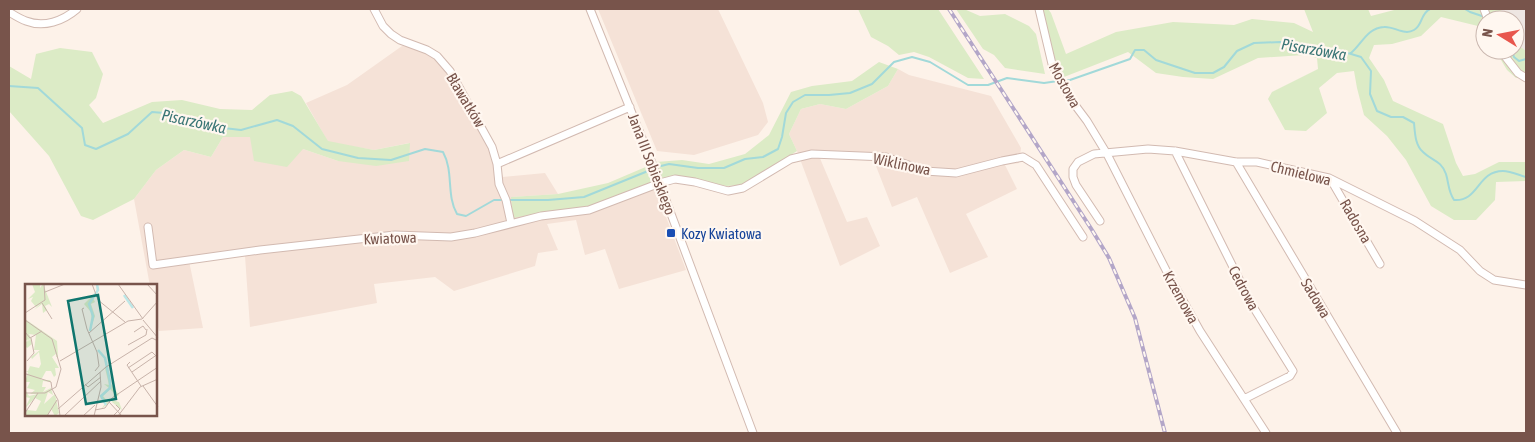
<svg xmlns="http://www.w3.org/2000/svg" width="1535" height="442" font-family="'Asap Condensed',sans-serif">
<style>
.residential{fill:#f5e2d7}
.industrial{fill:#eee6e2}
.green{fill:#dcebc6}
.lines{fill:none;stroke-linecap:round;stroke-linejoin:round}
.stream{stroke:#a2d9d9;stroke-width:2}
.minor-casing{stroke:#d2bab1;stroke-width:9}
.minor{stroke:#fff;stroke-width:7}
.rail-casing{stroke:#b3a6c8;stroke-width:4}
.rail{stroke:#fff7f0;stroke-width:2;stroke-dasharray:5.5;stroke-linecap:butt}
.transit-dot{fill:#1a4fb4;stroke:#fff7f0;stroke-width:2}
.labels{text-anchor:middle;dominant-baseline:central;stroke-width:4.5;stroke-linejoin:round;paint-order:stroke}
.street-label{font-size:15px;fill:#78544b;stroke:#fff7f0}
.transit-label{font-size:15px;fill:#164399;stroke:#fff7f0;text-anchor:start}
.water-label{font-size:16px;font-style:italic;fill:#3b7676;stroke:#fff7f0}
.inset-river{fill:none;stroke:#bce7e7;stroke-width:2.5}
.inset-road{fill:none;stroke:#c8b3aa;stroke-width:1}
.view{fill:#0f766e;fill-opacity:0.15;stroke:#0f766e;stroke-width:2.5}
.inset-edge{fill:none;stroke:#78544b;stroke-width:2.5}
</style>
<rect width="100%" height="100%" fill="#fdf2e9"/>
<path class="residential" d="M598,9H718L763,103L768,122L758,135L694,155L657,151Z
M402,46L430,50L444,64L485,134L503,177L545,173L558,194L512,197L539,213L588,207L653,182L686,270L619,289L605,249L585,255L576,220L547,224L558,250L538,253L535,266L454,291L435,277L374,284L377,303L250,327L245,256L189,261L203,328L159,331L156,319V286H150L134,199L156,170L184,150L211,157L223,137H250L303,149L338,161H409V143L374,150L328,142L306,103L347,85Z
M898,69L909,75L991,96L1021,148L1019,163L1005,165L1017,189L966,214L988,257L950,273L917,197L892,207L874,161L819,156L847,222L867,217L880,246L840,266L797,151L789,134L801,109L820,104L846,109L888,86Z"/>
<path class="industrial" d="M1500,9H1526V51L1517,44L1515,40V20H1505Z"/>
<path class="green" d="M858,9H938L984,79L968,78L929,57L914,52L899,55L888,46L871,37Z
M956,9H964L980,16L1005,14L1029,26L1036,34L1045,74L1005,68L994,55L983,49Z
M1043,9H1048L1051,13L1066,54L1116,32L1173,22L1234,25L1252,19L1294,23L1313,32L1304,9H1368L1371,16L1398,9H1500L1505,20H1485V32L1482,27L1441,17L1421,36L1392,44L1374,45L1369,58L1384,80L1393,101L1443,124L1456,163L1463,176L1475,174L1499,162H1526V181L1496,182L1495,200L1476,220H1454L1431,206L1406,160L1387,136L1364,115L1357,88L1354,71L1337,73L1319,88L1327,113L1306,131L1285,130L1268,99L1272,92L1318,69L1317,58L1304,55L1258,58L1213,79L1183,77L1156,73L1128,52L1064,77C1051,57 1047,31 1043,9Z
M1515,40L1517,44L1526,51V76L1516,78L1507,70L1495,50H1515Z
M60,48L92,52L103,74L96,98L89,105L103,123L152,102L182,100L220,109L252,110L270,95L292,91L301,96L328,141L374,150L410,143L409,161L376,166L338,161L303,149L287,167L254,161L250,137H223L211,157L184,150L156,170L134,199L93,220L81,216L49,156L9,111V66L31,79L36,54Z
M879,62L898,69L888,86L846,109L820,104L801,109L789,134L797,151L743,185L726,186L699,180L677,176L662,179L656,162L682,160L709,164L745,154L769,135L791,92L812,86L852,81Z
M648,166L653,182L588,207L539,213L513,218L511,197L558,194L608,183Z"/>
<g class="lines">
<path class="stream" d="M1465,9L1470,12L1482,16
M1491,16L1496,20
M1512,50L1514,57L1519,61L1526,59
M1351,53C1362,44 1367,28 1384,27C1394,26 1404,36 1414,30C1423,25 1420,14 1430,9
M1063,81L1070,80L1130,59L1135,50H1144L1156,60L1195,73H1213L1224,67L1237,51L1254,43L1280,42L1338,50L1361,57L1371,71L1370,94L1377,111L1391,117H1403L1414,123C1415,133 1415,145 1423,152C1432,161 1441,160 1446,174C1449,184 1448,191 1454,200C1479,202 1477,171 1503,171C1510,171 1519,175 1526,177
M9,86L38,88L82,128L85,145L96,149L128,134L152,112L176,114L215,127L241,130L277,120L293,126L322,149L358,158L391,160L425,149L443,152C454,172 446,195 457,214L466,216L494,200H503
M661,166L669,164L698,168H724L745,159L763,157L778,149L782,137L786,113L793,102L805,95H829L850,93L872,84L894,62L912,57L930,62L968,85H988L1007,78L1044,83L1058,81
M508,200H548L584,197L648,171"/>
<defs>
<path id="minor" d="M374,9L383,26L391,34L400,40L427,50L437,56L450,71L492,147L497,164L499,184L506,200L511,223
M590,9L652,163L753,433
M1039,9L1052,64L1069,97L1087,121L1107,154L1168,274L1200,331L1266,433
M1484,9L1488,20
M9,12C14,15 20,19 26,21C44,28 63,21 77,9
M1500,50L1518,73L1526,78
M1175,151L1252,305L1293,371L1290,376L1244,399
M1236,162L1397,433
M497,164L630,107
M1331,180L1380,264
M1100,221L1076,185L1073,177V169L1078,162L1094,154L1148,149L1175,151L1236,162H1257L1329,178L1415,221L1460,250L1480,271L1494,280L1526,285
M148,227L153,265L260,250L395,235L451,237L475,233L541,216L589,210L660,183L675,179L695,182L728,191L743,188L791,159L812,154L886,157L925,171L956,173L1002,161L1023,157L1036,165L1083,237"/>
</defs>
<use href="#minor" class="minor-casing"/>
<use href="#minor" class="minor"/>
<defs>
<path id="rail" d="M949,9L1092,230L1109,258L1135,318L1165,433"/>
</defs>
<use href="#rail" class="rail-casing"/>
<use href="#rail" class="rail"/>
</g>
<rect class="transit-dot" x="666" y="228" width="10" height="10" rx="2.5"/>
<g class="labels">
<g class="street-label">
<text transform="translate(1065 85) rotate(61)">Mostowa</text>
<text transform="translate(466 100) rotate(59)">Bławatków</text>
<text transform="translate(652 164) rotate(69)">Jana III Sobieskiego</text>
<text transform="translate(902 164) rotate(12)">Wiklinowa</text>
<text transform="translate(1301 173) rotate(14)">Chmielowa</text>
<text transform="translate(1356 221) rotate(60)">Radosna</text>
<text transform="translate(390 238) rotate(-2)">Kwiatowa</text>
<text transform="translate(1244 288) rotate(62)">Cedrowa</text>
<text transform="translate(1181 297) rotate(61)">Krzemowa</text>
<text transform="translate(1316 298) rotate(59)">Sadowa</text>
</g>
<g class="transit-label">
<text x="681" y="233">Kozy Kwiatowa</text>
</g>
<g class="water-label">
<text transform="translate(1314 49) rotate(10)">Pisarzówka</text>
<text transform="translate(194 121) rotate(12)">Pisarzówka</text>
</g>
</g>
<g transform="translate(25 284)">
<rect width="132" height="132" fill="#fdf2e9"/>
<path d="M7,0H15V4L18,0L27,23L24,20L20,22L22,26L18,29L17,20L9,26L15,20L11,23L6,17L8,13L3,15L10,8ZM71,0L74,4L68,14L70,18L66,20L70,32L67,41L66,28L59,20L72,7ZM0,35L32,57L33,73H31L32,69L27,73L34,84H30L31,91L29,93L26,87H21L16,96H25L26,98L18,97L17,103H21L18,108L26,104L28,111L23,108L19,120L30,110L34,129L30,132L26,125L22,132H0L2,126L11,127L16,117L10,114L0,124L5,114L0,113V105L4,112L13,110H5L10,106L2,104L5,98H0L3,88L0,87H3L5,82L0,81L14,84L16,80L14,68L7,75L6,73L15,66H9L11,51L4,50L6,54L2,58L6,55L7,60L2,64L0,62V59L4,55L0,57ZM85,82L82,84L86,100L94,111L87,116L94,118L97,126L87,118L89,109L85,105L78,112L84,119L76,125L80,120L75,112L84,104L79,100L84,101L80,84Z" fill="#dcebc6"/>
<path class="inset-river" d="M99,11L108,24M65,47L68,32L64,20L73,6L72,0M73,66L80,74L85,98V104L76,112L81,121"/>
<path class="inset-road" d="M67,0L73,16L100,38M93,0L118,35M122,0L133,12M20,8L40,0M17,19L27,35M59,24L57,25L62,45L72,68L74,82L70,87M0,29L20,16L19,0M117,35L133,17M0,36L27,55L36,85L31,103L20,109H0M118,36L133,54M0,48L5,54L17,47M109,48L118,42L121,46M64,49L100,17M103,61L121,51L122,45M2,77L9,69L6,54M35,77L103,37L117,35M105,78L102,81L116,102M103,84L127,68L131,72M107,88L133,70M1,90L26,98L27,105M60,100L63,103L76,93M118,102L133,123M27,105L33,116L35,132M84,118L97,132M33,125L81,83L127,54L133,57M70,126L80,124L87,114L133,83M0,129L13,109M22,132L32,116M39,132L76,97M58,132L70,121M69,132L76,103L75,88M88,132L95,125L91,121M93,132L115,103L133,95"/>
<path class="view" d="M73,11L91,115L61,120L43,17Z"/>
<rect width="132" height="132" class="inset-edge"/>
</g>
<rect width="1535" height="442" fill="none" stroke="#78544b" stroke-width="20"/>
<g transform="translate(1500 35) rotate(280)"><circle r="24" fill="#fff7f0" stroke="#c9b6ae"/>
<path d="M0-4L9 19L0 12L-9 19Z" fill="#e8564d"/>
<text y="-8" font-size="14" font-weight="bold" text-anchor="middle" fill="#78544b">N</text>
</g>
</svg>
